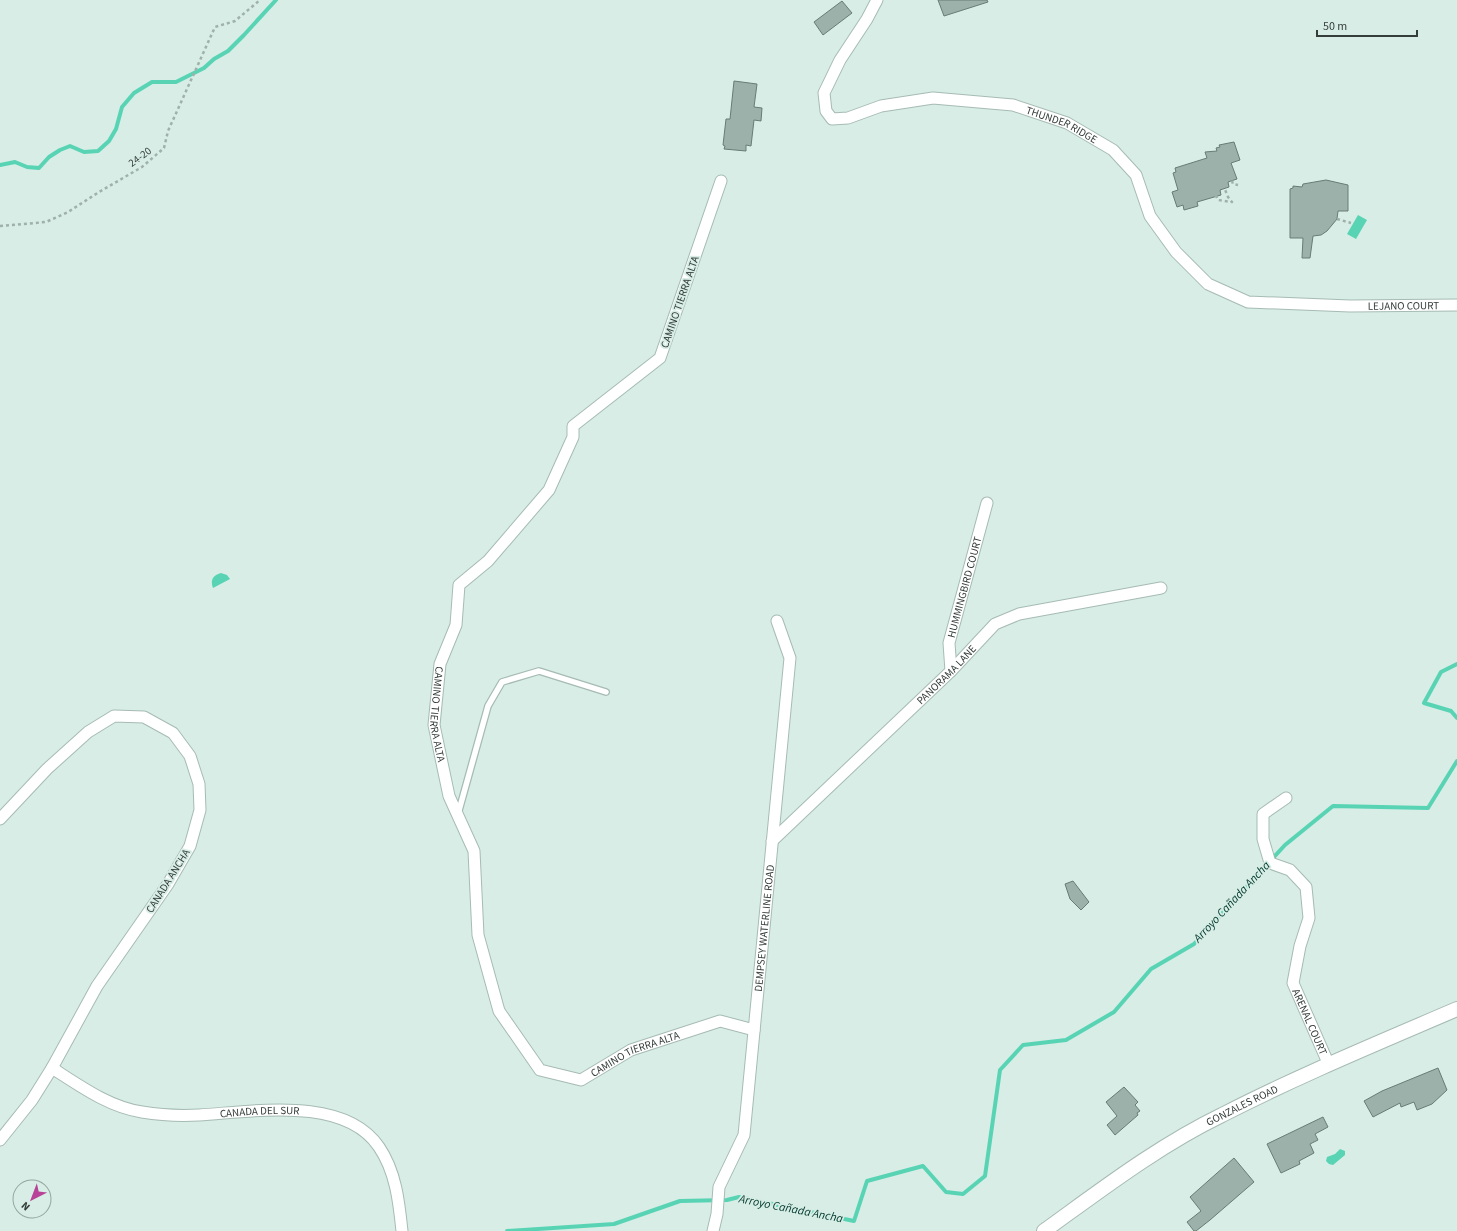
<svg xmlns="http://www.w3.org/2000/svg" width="1457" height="1231" font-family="'Source Sans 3',sans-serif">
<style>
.water{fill:#58d4b4}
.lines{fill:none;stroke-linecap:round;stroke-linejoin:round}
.stream{stroke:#58d4b4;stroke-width:4}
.building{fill:#9cb1aa;stroke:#687c76}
.service-casing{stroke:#a6bbb4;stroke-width:8}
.minor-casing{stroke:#a6bbb4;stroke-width:13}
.tertiary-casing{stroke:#a6bbb4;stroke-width:16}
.path{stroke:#9fb1aa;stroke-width:2.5;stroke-dasharray:3 3;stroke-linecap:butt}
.service{stroke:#fff;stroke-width:5.5}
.minor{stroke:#fff;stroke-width:11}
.tertiary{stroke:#fff;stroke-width:14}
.labels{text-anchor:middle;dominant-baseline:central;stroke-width:3.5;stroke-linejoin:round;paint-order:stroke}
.street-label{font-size:11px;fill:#343d3a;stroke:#d7ede5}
.water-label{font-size:12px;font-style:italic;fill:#00392d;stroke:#d7ede5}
</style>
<rect width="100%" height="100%" fill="#d7ede5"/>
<path class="water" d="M1358,215L1367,220L1356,239L1347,234Z
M221,573L227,575L230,579L213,588C210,580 213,575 221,573Z
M1340,1149L1345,1151V1155L1333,1165L1329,1164L1326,1161L1327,1157L1335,1154Z"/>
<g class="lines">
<path class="stream" d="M0,165L15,162L27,167L39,168L49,157L60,150L70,146L84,152L98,151L109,141L116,129L122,107L134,93L152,82H176L204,68L214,59L228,51L244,35L276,0
M1457,664L1441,672L1424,703L1451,711L1457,718
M507,1231L614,1224L680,1201L727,1200L739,1197L854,1221L867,1181L923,1166L946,1192L963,1194L985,1176L1000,1070L1023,1045L1066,1040L1114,1012L1151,969L1194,944L1285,845L1333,806L1428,808L1457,761"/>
</g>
<path class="building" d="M938,0H987L988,2L944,16Z
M842,1L852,13L823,35L814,22Z
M734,81L757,84L754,107L762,108L761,121L754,120L751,146L746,145V151L724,149L725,146L723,145L726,119H730Z
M1234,142L1240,160L1231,163L1237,179L1228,182L1229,187L1220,190L1221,195L1197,202L1198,206L1184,210L1183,205L1177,207L1172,192L1178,190L1173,173L1176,172L1175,168L1207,158L1205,152L1217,151L1216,148L1220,147L1219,145Z
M1326,180L1348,185V211H1338L1337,219L1327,231L1321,235L1313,236L1310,258H1302L1303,238H1290V189L1293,188V186L1302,187L1303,184Z
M1073,881L1089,902L1081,910L1070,899L1065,884Z
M1438,1068L1447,1090L1432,1104L1417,1110L1414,1102L1401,1107L1400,1103L1373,1117L1364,1101L1382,1091Z
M1124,1087L1138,1102L1135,1105L1140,1111L1137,1113L1138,1115L1115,1135L1107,1125L1117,1116L1106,1102Z
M1323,1117L1328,1127L1315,1134L1318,1140L1310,1144L1314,1153L1299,1161L1300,1164L1281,1173L1267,1144Z
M1234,1158L1254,1182L1210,1220L1196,1231H1194L1187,1222L1201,1211L1190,1197Z"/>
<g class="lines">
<defs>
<path id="service" d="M458,814L488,706L502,682L539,671L606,692"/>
<g id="minor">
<path id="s1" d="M877,0L867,19L840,60L824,93L826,111L832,119L848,118L881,106L933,98L1013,105L1067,123L1113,150L1136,175L1150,216L1176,252L1208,284L1248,302L1350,306L1457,305"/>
<path id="s2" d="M721,181L660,358L573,426V437L549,490L488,561L459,585L456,625L440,664L434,725L449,796L474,851L478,935L499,1011L540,1070L581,1080L631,1050L720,1021L754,1030"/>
<path id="s3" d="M951,671L949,643L987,503"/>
<path id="s4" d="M1286,798L1263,814V839L1270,863L1290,870L1306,887L1309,918L1300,946L1293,983L1329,1065"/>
<path d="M0,819L47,769L88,732L114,716L144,717L173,733L190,756L199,784L200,810L190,846L168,884L97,986L52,1068L32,1100L0,1140"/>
<path id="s5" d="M772,841L951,671L995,624L1019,614L1161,588"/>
<path id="s6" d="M52,1068C80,1086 109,1107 142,1112C160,1115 180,1116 199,1115C252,1112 344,1095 379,1147C396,1172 399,1202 402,1231"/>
<path id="s7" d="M713,1231L717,1214L719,1187L744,1135L790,658L777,621"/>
</g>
<g id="tertiary">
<path id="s8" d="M1044,1231C1101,1190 1158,1146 1222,1115C1298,1076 1378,1043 1457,1009"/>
</g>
</defs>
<use href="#service" class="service-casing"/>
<use href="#minor" class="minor-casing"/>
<use href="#tertiary" class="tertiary-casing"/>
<path class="path" d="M1230,175L1233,184L1238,185
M1213,190L1218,200L1232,202L1228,197L1222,182
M1337,219L1351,223
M0,226L46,222L68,212L99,192L142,167L164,148L168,131L215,27L235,21L260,0"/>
<use href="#service" class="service"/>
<use href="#minor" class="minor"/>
<use href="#tertiary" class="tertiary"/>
</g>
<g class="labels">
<g class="street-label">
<text stroke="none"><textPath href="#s1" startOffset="372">THUNDER RIDGE</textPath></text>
<text transform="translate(140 157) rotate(-36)">24-20</text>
<text transform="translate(680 302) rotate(-71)">CAMINO TIERRA ALTA</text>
<text stroke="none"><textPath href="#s1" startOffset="796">LEJANO COURT</textPath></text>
<text stroke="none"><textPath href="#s3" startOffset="86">HUMMINGBIRD COURT</textPath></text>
<text stroke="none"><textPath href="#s5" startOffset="241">PANORAMA LANE</textPath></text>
<text stroke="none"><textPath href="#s2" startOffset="631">CAMINO TIERRA ALTA</textPath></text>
<text transform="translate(168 881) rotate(-58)">CANADA ANCHA</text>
<text stroke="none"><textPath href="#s7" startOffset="310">DEMPSEY WATERLINE ROAD</textPath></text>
<text stroke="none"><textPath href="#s4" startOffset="263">ARENAL COURT</textPath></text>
<text stroke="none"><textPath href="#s2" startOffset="1112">CAMINO TIERRA ALTA</textPath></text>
<text stroke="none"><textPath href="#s8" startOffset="235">GONZALES ROAD</textPath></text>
<text stroke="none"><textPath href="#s6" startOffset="219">CANADA DEL SUR</textPath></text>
</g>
<g class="water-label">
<text transform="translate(1232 902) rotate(-47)">Arroyo Cañada Ancha</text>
<text transform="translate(791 1209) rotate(11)">Arroyo Cañada Ancha</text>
</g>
</g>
<g transform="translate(32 1199) rotate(222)"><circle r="19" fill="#d7ede5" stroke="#96a7a1"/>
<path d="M0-3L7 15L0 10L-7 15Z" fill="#b94298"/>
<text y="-6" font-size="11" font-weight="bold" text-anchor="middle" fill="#343d3a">N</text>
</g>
<path d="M1317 30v6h100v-6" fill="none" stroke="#343d3a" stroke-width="2"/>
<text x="1323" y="30" font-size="12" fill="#343d3a" stroke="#d7ede5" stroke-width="3" paint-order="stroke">50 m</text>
</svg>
